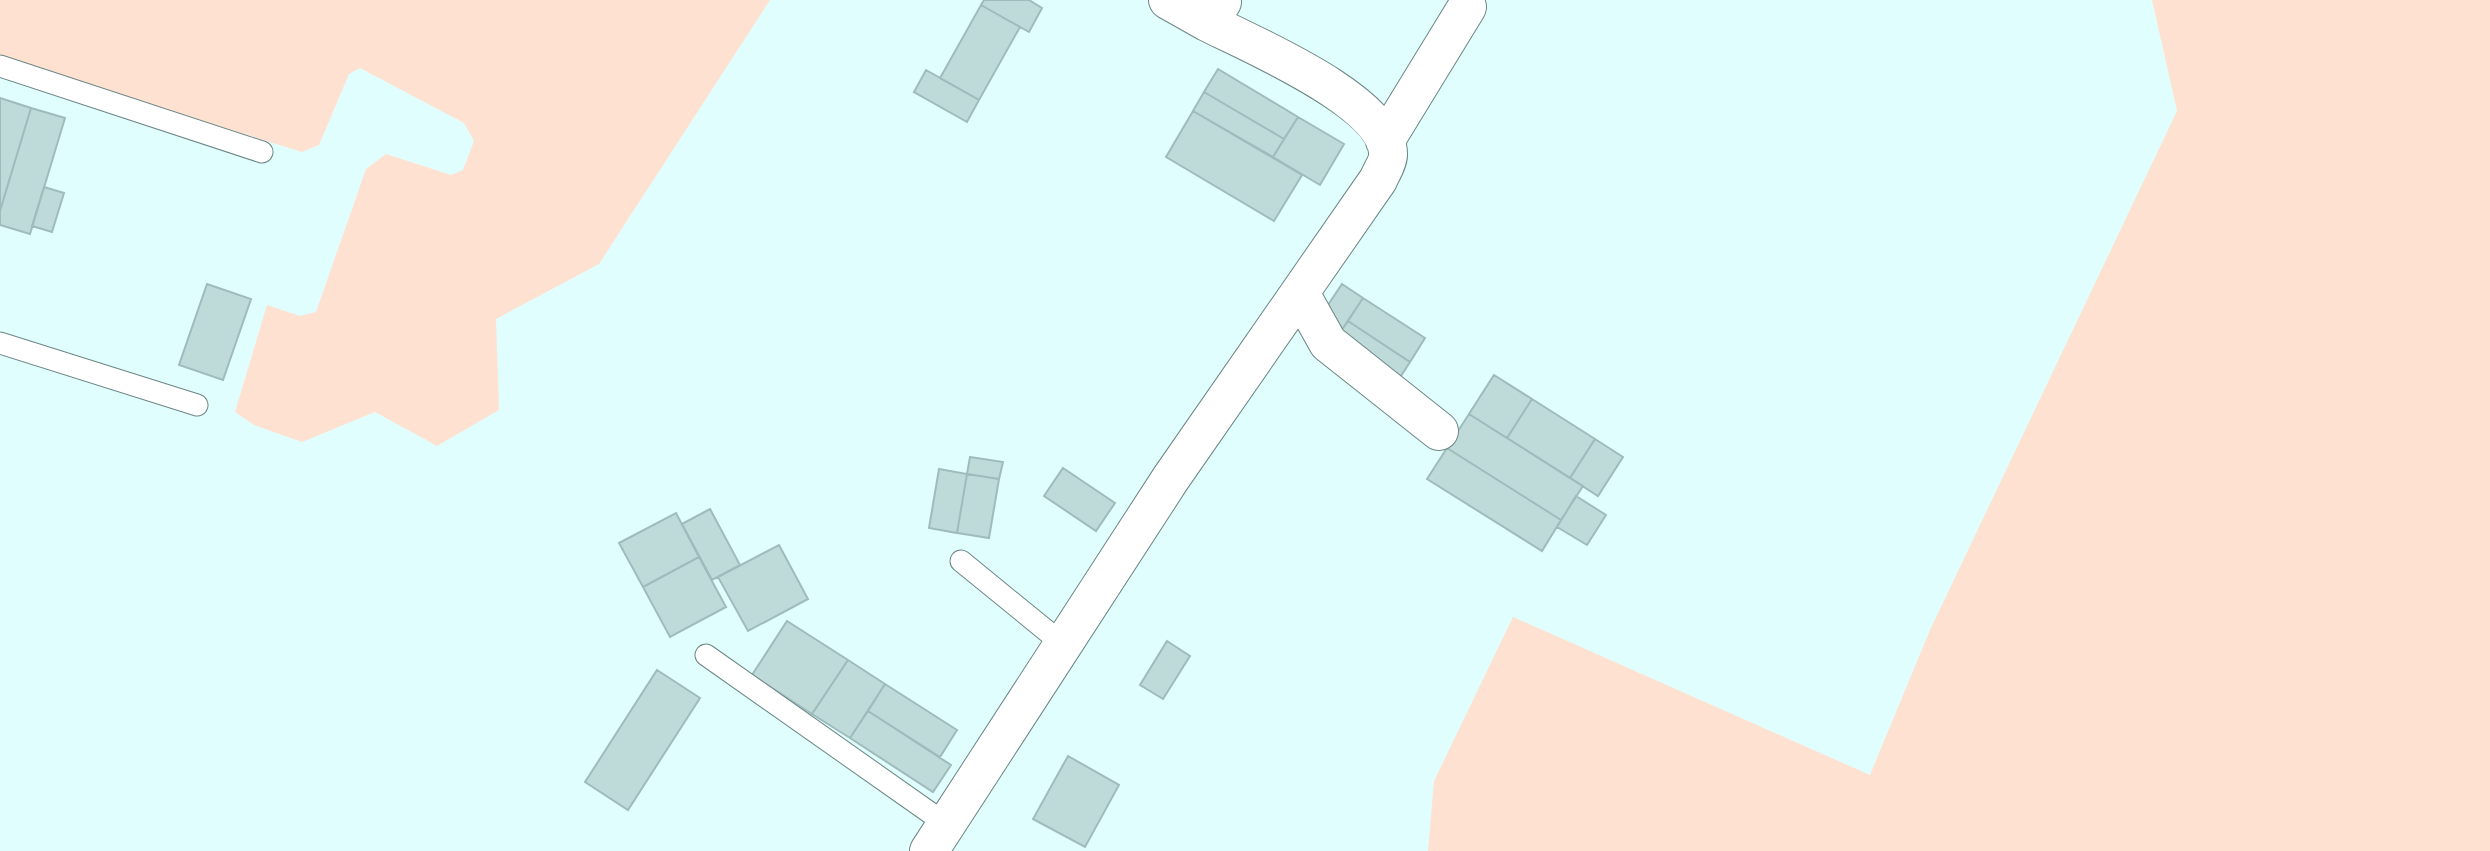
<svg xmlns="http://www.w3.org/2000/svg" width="2490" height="851" font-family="'Alegreya Sans',sans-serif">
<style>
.green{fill:#ffe1d1}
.building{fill:#bedbda;stroke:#9fbbbb;stroke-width:2}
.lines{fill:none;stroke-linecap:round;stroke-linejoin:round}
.lane-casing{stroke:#6b8685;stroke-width:23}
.street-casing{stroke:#6b8685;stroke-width:40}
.lane{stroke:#fff;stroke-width:21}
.street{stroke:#fff;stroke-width:38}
</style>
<rect width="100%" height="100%" fill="#e1fefe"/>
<path class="green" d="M0,0H770L599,264L496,319L499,410L437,446L375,412L302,442L254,425L235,412L267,305L300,316L316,312L366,169L386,154L451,175L463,170L474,141L464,123L360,68L349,74L319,145L302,152L0,59Z
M2152,0H2490V851H1428L1434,781L1513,617L1870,775L1930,630L2177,111Z"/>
<path class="building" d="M984,0H1029L1042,8L1029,32L981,5Z
M981,5L1020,27L979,100L940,78Z
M1218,69L1298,117L1284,139L1204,92Z
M926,70L979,100L967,122L914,92Z
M1204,92L1284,139L1273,157L1193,111Z
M0,98L31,108L0,211Z
M31,108L65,118L30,234L0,225V211Z
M1193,111L1302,175L1274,221L1166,157Z
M1298,117L1344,144L1320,185L1273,157Z
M44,187L64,193L52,232L32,226Z
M207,284L251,299L223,380L179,365Z
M1342,284L1363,298L1339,334L1318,320Z
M1363,298L1425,338L1410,362L1348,321Z
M1348,321L1410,362L1397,382L1334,341Z
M1494,375L1532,399L1507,438L1469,414Z
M1532,399L1595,439L1570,478L1507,438Z
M1469,414L1583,486L1561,520L1447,448Z
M1595,439L1623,457L1598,496L1570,478Z
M1447,448L1561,520L1542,551L1427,479Z
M970,457L1003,462L999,479L967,474Z
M1063,468L1115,503L1096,531L1044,496Z
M939,469L967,474L957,533L929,528Z
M967,474L999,479L989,538L957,533Z
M1576,496L1606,515L1587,545L1557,527Z
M710,509L740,565L712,580L682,524Z
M676,513L699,557L643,587L619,543Z
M779,545L808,599L748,631L718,577Z
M699,557L726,607L670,637L643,587Z
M787,621L848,660L812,714L752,675Z
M1167,641L1190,656L1163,699L1140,685Z
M848,660L885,684L850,738L812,714Z
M657,670L700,698L628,810L585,782Z
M885,684L957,730L940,757L868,711Z
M868,711L951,765L933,792L850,738Z
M1068,756L1119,785L1085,847L1033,819Z"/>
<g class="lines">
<defs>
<path id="lane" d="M0,66L262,152
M0,343L197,405
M961,561L1064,645
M706,655L946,824"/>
<path id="street" d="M1168,0L1207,22L1222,2
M1385,141L1467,7
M1300,293L1328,343L1439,431
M929,851L1171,478L1378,180C1381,173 1388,162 1388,155C1390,102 1248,43 1207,22"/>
</defs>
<use href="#lane" class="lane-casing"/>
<use href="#street" class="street-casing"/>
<use href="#lane" class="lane"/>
<use href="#street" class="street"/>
</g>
</svg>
